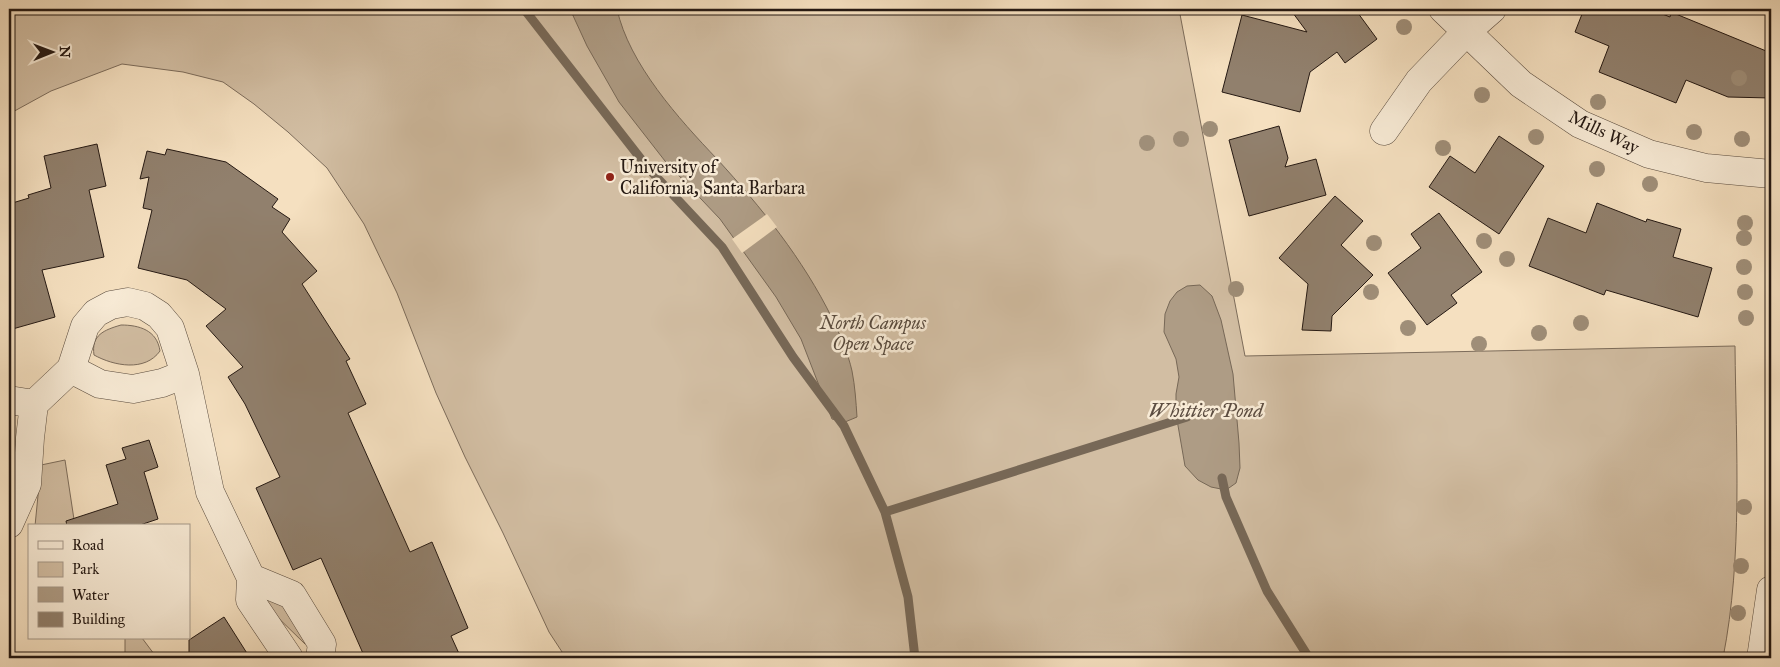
<svg xmlns="http://www.w3.org/2000/svg" width="1780" height="667" font-family="'IM FELL Great Primer',serif">
<style>
.green{fill:#d2bea3;stroke:#7c6c5b}
.water{fill:#ae9c85;stroke:#776857}
.pier{fill:#f5e0c0}
.lines{fill:none;stroke-linecap:round;stroke-linejoin:round}
.stream{stroke:#776857;stroke-width:9}
.building{fill:#91806d;stroke:#251913}
.street-casing{stroke:#594b3e;stroke-width:29}
.street{stroke:#f8ebd6;stroke-width:28}
.tree{fill:#9f8e78}
.poi-dot{fill:#8f2418;stroke:#f8ebd6;stroke-width:2}
.labels{text-anchor:middle;dominant-baseline:central;stroke-width:5;stroke-linejoin:round;paint-order:stroke}
.street-label{font-size:18px;fill:#251913;stroke:#f8ebd6}
.poi-label{font-size:18px;fill:#251913;stroke:#f8ebd6;text-anchor:start}
.park-label{font-size:18px;font-style:italic;fill:#594b3e;stroke:#f8ebd6}
.water-label{font-size:19px;font-style:italic;fill:#5c4d41;stroke:#f8ebd6}
</style>
<rect width="100%" height="100%" fill="#f5e0c0"/>
<filter id="stains"><feTurbulence type="fractalNoise" baseFrequency=".004" numOctaves="4"/><feColorMatrix values="0 0 0 0 .2 0 0 0 0 .09 0 0 0 0 .02 0 0 0 .5 -.17"/></filter>
<radialGradient id="worn" r=".72"><stop offset=".6" stop-color="#630" stop-opacity="0"/><stop offset="1" stop-color="#630" stop-opacity=".3"/></radialGradient>
<path class="green" d="M9,9H1179L1245,356L1735,346C1736,450 1743,556 1723,658H566L549,632L503,533L465,457L436,393L397,293L364,224L327,168L288,132L254,104L223,82L183,72L122,64L51,91L9,114Z
M121,325C139,325 157,330 160,351C145,372 114,366 94,355C91,335 104,330 121,325Z
M65,460L75,526H35L41,465Z
M268,595L288,610L309,642L305,644L263,603Z
M125,638H142L157,658H125Z"/>
<path class="water" d="M570,9H617C629,64 679,119 717,159C761,207 803,259 832,318C840,335 848,353 852,371C855,386 856,402 857,417L845,422L832,419L801,339L776,297L720,219L665,161L619,102L587,46Z
M1200,285L1212,296L1221,320L1233,374L1239,443L1240,468L1236,483L1226,490L1211,487L1198,480L1185,466L1176,414V394L1179,377L1176,359L1164,332L1165,314L1170,301L1177,292L1187,286Z"/>
<path class="pier" d="M767,214L777,227L742,253L732,239Z"/>
<g class="lines">
<path class="stream" d="M524,9L648,168L722,247L793,357L844,426L885,512L908,597L915,658
M1222,478L1226,497L1267,591L1309,658
M885,512L1187,417"/>
</g>
<path class="building" d="M1290,9H1355L1377,39L1345,63L1337,52L1310,72L1300,112L1222,92L1242,15L1307,32Z
M1584,9H1650L1670,17L1671,12L1771,53V98L1728,97L1686,80L1676,103L1599,72L1609,46L1575,32Z
M1279,126L1288,158L1285,167L1316,159L1326,195L1249,216L1229,140Z
M1499,136L1544,166L1499,234L1429,187L1450,156L1475,173Z
M97,144L106,186L89,190L104,257L42,270L55,317L9,330V204L29,198L28,195L51,188L44,156Z
M167,149L226,162L278,199L272,207L290,219L282,232L317,271L302,284L350,359L346,361L366,404L348,413L410,552L432,542L468,628L451,636L461,658H365L321,558L293,570L256,488L280,477L245,404L228,377L243,367L206,326L226,309L187,280L138,268L152,210L143,208L149,177L140,179L147,151L165,155Z
M1335,196L1363,221L1341,245L1373,275L1332,316L1331,331L1302,330L1308,284L1279,258Z
M1597,203L1646,222L1647,219L1681,229L1673,257L1712,268L1698,317L1606,290L1604,295L1529,266L1548,218L1586,233Z
M1439,213L1482,272L1451,295L1457,303L1427,325L1388,273L1421,248L1411,234Z
M149,440L158,467L144,472L158,519L137,526H67L66,521L118,504L106,465L126,459L122,448Z
M224,617L250,658H189V640Z"/>
<g class="lines">
<defs>
<path id="street" d="M1443,9L1521,84L1580,124L1649,154L1706,168L1771,174
M1384,131L1419,81L1467,31L1492,9
M71,369L100,384L133,389L162,383L185,374
M9,400L34,404
M9,524L27,484L30,438L34,404L71,369L85,326L96,313L111,305L128,302L145,306L159,315L170,328L185,374L210,492L251,578L250,600L289,658
M251,578L292,595L322,644L320,658
M1761,658L1771,590"/>
</defs>
<use href="#street" class="street-casing"/>
<use href="#street" class="street"/>
</g>
<g class="tree">
<circle cx="1404" cy="27" r="8"/>
<circle cx="1739" cy="78" r="8"/>
<circle cx="1482" cy="95" r="8"/>
<circle cx="1598" cy="102" r="8"/>
<circle cx="1210" cy="129" r="8"/>
<circle cx="1694" cy="132" r="8"/>
<circle cx="1536" cy="137" r="8"/>
<circle cx="1181" cy="139" r="8"/>
<circle cx="1742" cy="139" r="8"/>
<circle cx="1147" cy="143" r="8"/>
<circle cx="1443" cy="148" r="8"/>
<circle cx="1597" cy="169" r="8"/>
<circle cx="1650" cy="184" r="8"/>
<circle cx="1745" cy="223" r="8"/>
<circle cx="1744" cy="238" r="8"/>
<circle cx="1484" cy="241" r="8"/>
<circle cx="1374" cy="243" r="8"/>
<circle cx="1507" cy="259" r="8"/>
<circle cx="1744" cy="267" r="8"/>
<circle cx="1236" cy="289" r="8"/>
<circle cx="1371" cy="292" r="8"/>
<circle cx="1745" cy="292" r="8"/>
<circle cx="1746" cy="318" r="8"/>
<circle cx="1581" cy="323" r="8"/>
<circle cx="1408" cy="328" r="8"/>
<circle cx="1539" cy="333" r="8"/>
<circle cx="1479" cy="344" r="8"/>
<circle cx="1744" cy="507" r="8"/>
<circle cx="1741" cy="566" r="8"/>
<circle cx="1738" cy="613" r="8"/>
</g>
<circle class="poi-dot" cx="610" cy="177" r="5"/>
<g class="labels">
<g class="street-label">
<text transform="translate(1604 132) rotate(26)">Mills Way</text>
</g>
<g class="poi-label">
<text x="620" y="167">University of<tspan x="620" dy="21">California, Santa Barbara</tspan></text>
</g>
<g class="park-label">
<text x="873" y="323">North Campus<tspan x="873" dy="21">Open Space</tspan></text>
</g>
<g class="water-label">
<text x="1206" y="410">Whittier Pond</text>
</g>
</g>
<rect width="1780" height="667" fill="none" stroke="#f5e0c0" stroke-width="30"/>
<rect x="10" y="10" width="1760" height="647" fill="none" stroke="#251913" stroke-width="2.5"/>
<rect x="15" y="15" width="1750" height="637" fill="none" stroke="#251913"/>
<rect x="28" y="524" width="162" height="115" fill="#f8ebd6" stroke="#a49788"/>
<rect x="38" y="541" width="25" height="8" fill="#f8ebd6" stroke="#a49788"/>
<text x="72" y="550" font-size="15" fill="#251913">Road</text>
<rect x="38" y="562" width="25" height="15" fill="#d2bea3" stroke="#a49788"/>
<text x="72" y="574" font-size="15" fill="#251913">Park</text>
<rect x="38" y="587" width="25" height="15" fill="#ae9c85" stroke="#a49788"/>
<text x="72" y="600" font-size="15" fill="#251913">Water</text>
<rect x="38" y="612" width="25" height="15" fill="#91806d" stroke="#a49788"/>
<text x="72" y="624" font-size="15" fill="#251913">Building</text>
<g transform="translate(52 52) rotate(89)" stroke="#f8ebd6" stroke-width="4" paint-order="stroke">
<path d="M0-4L9 19L0 12L-9 19Z" fill="#251913"/>
<text y="-8" font-size="14" font-weight="bold" text-anchor="middle" fill="#251913">N</text>
</g>
<rect width="100%" height="100%" filter="url(#stains)"/>
<rect width="100%" height="100%" fill="url(#worn)"/>
</svg>
